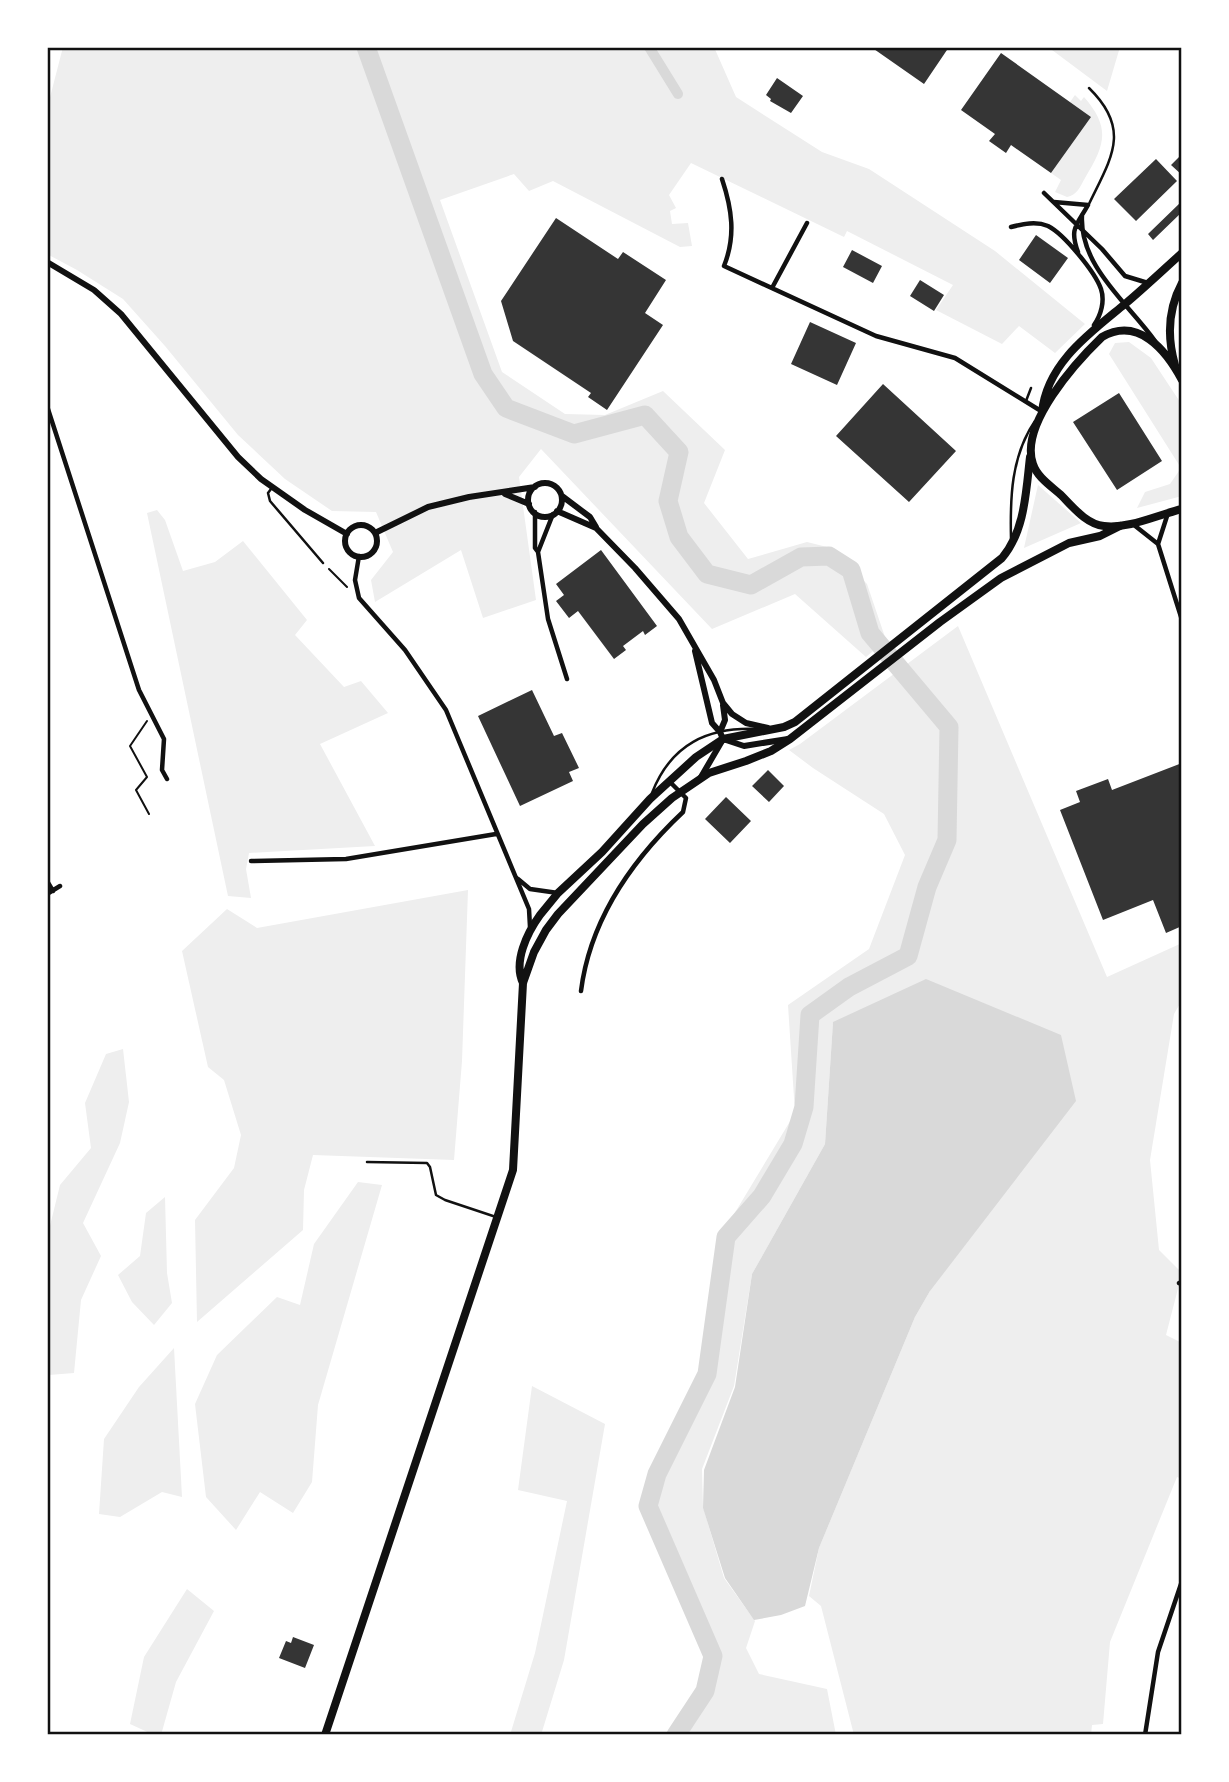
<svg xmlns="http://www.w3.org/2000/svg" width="1229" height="1782" font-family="'Alegreya Sans',sans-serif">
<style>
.green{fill:#eee}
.water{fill:#d9d9d9}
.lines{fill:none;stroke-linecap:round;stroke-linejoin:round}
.canal{stroke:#d9d9d9;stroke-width:10}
.river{stroke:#d9d9d9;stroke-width:19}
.building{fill:#353535}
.path{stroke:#111;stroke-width:2}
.service{stroke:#111;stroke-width:2.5}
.minor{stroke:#111;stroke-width:4.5}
.tertiary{stroke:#111;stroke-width:6}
.primary{stroke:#111;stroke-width:8}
.trunk{stroke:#111;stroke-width:8}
.neatline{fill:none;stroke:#111;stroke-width:2.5}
</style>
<rect width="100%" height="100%" fill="#fff"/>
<path class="green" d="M63,47H714L736,97L822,152L869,169L995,251L1085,324L1055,353L1019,326L1002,344L936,310L953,285L847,231L844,237L691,163L669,195L676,208L670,211L672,224L688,223L692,246L680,247L553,181L529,191L514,174L440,200L502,372L565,414L605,415L663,391L725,450L704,503L748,559L807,542L831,548L867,584L886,640L866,657L795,594L712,629L541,449L519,477L536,600L483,618L461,550L375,602L371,580L393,552L376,512L332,511L285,479L238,435L165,346L123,299L77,270L47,254V109Z
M1048,47H1120L1107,91Z
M1075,95L1081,101L1084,97C1111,128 1105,145 1085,178C1080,187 1077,195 1067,197L1055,192L1061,180L1051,173L1091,117L1070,102Z
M1129,342L1151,358L1182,405V496L1137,508L1145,492L1170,484L1181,468L1109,354L1115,343Z
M1038,485L1081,523L1024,548Z
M157,510L165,520L183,571L215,562L243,541L307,620L295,635L344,687L361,681L388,713L320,744L375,846L249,853L246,869L251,898L228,896L147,513Z
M958,626L1107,977L1182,943V1000L1174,1014L1150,1160L1159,1250L1182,1273L1166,1335L1182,1343V1479L1177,1477L1110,1642L1103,1724L1092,1725L1091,1735H854L821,1606L809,1596L819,1548L915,1317L930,1291L833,1022L825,1144L752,1274L734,1386L702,1469L703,1507L724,1578L755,1621L746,1648L759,1674L827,1689L836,1735H677L719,1658L648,1506L657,1474L707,1374L719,1239L795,1113L788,1005L869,949L905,855L884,814L813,768L789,750L800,744Z
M468,890L462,1061L454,1160L313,1155L304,1190L303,1230L197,1322L195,1220L234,1168L241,1135L224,1080L208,1067L182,951L227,909L257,928Z
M123,1049L129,1102L120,1143L83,1223L101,1256L81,1300L74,1373L49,1375L47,1238L60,1185L91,1148L85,1103L106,1054Z
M358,1182L382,1185L318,1405L312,1482L293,1513L260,1492L236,1530L206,1497L195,1404L217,1355L277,1297L300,1305L314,1244Z
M165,1197L167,1273L172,1303L154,1325L132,1302L118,1275L140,1256L146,1213Z
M174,1348L182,1497L162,1492L120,1517L99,1514L104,1439L139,1387Z
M532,1386L605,1424L564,1660L541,1735H510L535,1653L567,1501L518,1490Z
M187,1589L214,1611L176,1682L161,1735H154L130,1724L144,1657Z"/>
<path class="water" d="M926,979L1061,1035L1076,1101L930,1291L915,1317L819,1548L805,1606L781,1615L754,1620L725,1578L703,1508L704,1470L735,1387L752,1274L825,1144L833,1022Z"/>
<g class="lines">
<path class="canal" d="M649,47L678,94"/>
<path class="river" d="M366,47L483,374L506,408L574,434L645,415L679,452L668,501L679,537L707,574L751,585L801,557L829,556L851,570L870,633L949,727L947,840L927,887L908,956L849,987L810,1015L804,1107L793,1144L762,1196L726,1237L707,1374L657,1474L648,1506L713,1656L705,1691L676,1735"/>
</g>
<path class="building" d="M871,47H949L924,84Z
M1001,53L1091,117L1051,173L1011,145L1006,153L989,141L995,134L961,110Z
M777,78L803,96L791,113L770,101L771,99L766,95Z
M1182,154V175L1171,165Z
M1156,159L1177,181L1136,221L1114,199Z
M1182,201V212L1153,240L1148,234Z
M556,218L618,259L623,252L666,280L645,313L663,325L607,410L588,397L591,393L513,341L501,301Z
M1036,235L1068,258L1050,283L1019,260Z
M852,250L882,266L873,283L843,267Z
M920,280L944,295L934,311L910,296Z
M810,322L856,343L837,385L791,364Z
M883,384L956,451L909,502L836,436Z
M1119,393L1162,461L1117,490L1073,422Z
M601,550L657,626L645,635L643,631L623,646L626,650L614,659L578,611L569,618L556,601L564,595L556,584Z
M532,690L554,736L562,733L579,768L569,772L573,781L520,806L478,716Z
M1182,763V926L1166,933L1153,900L1103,920L1060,810L1080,802L1076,791L1108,779L1112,790Z
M768,770L784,786L769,802L752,786Z
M726,797L751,821L730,843L705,819Z
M293,1637L314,1645L305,1668L279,1658L286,1641L291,1643Z"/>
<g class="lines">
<path class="path" d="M329,569L347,587
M147,721L130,746L147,777L136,790L149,814"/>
<path class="service" d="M1089,204C1111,158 1132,130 1089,88
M1026,401L1031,388
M271,489L268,493L270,501L323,563
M1011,539C1010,498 1011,456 1035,421
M652,793C671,744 708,727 757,729
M367,1162L427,1163L430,1167L436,1195L445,1200L496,1217"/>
<path class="minor" d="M722,179C732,209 736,236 724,266L876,336L955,358L1041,411
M1044,193L1102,249L1125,276L1148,283
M1054,202L1088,205C1077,225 1069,228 1078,252
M1082,215C1079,266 1128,303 1155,341
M1011,227C1023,224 1036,221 1048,226C1064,234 1095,272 1101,289C1105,301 1101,315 1094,325
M772,288L807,223
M47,406L139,690L164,739L162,770L167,779
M535,512V548L538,552L548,619L567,679
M1168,513L1158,544L1182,620
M1134,525L1158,544
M538,552L553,514
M359,556L355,580L359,598L405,650L446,710L529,909L530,927
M251,861L346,859L496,834
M518,879L530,889L558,893
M47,881L53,891
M47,894L60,886
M581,991C590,920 631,861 683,812L686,798L670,782
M1179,1283L1182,1284
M1145,1735L1158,1652L1182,1581"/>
<path class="tertiary" d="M47,262L94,290L121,314L238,457L261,479L305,510L347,534
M528 500a17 17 0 1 1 34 0a17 17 0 1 1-34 0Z
M505,494L529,504
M562,496L590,517L596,527
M557,511L596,528L635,568L679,619L714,680L723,703L732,714L746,723L768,728
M345 541a16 16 0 1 1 32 0a16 16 0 1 1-32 0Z
M375,533L428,507L469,497L535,487
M695,651L712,723L720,732L723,739L744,746L788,739
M720,732L725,720L723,705
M701,777L722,741"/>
<path class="primary" d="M523,983C513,962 527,933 540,915L558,893L602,852L650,799L696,757L723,739L784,727L795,722L1002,558C1025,531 1026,491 1030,457
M325,1735L513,1170L523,983L534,952L546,930L558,914L643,824L672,798L709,773L746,761L771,751L790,739L940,622L1001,578L1069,543L1100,536L1120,526"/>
<path class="trunk" d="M1175,365C1167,337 1168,309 1182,283
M1182,380C1166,350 1138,316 1102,337C1076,362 1019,425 1033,464C1037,477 1051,486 1061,495C1073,507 1086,524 1104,526C1129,529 1157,515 1182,509
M1042,412C1047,363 1090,333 1125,304C1144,288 1163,270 1182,253"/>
</g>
<rect width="1229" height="1782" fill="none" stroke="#ffffff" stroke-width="98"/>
<rect x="49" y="49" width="1131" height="1684" class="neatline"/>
</svg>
